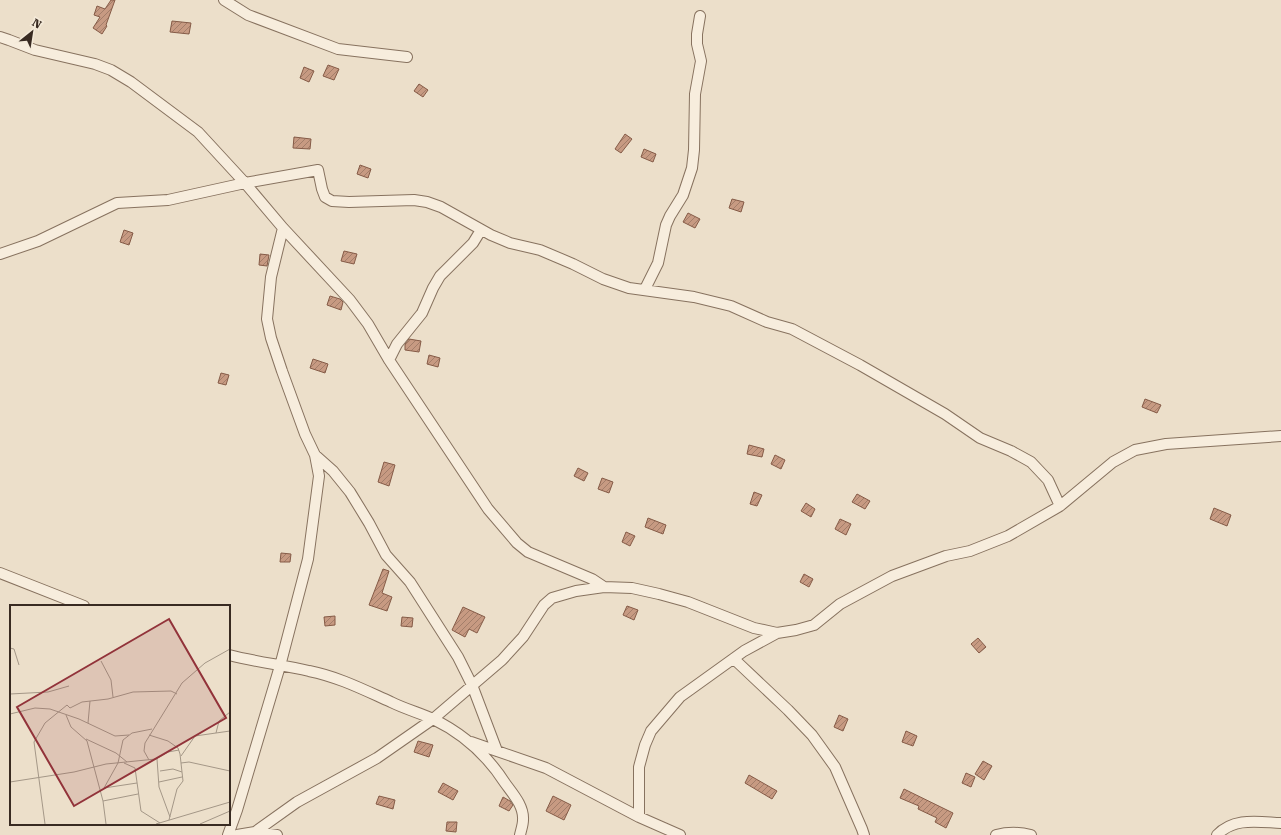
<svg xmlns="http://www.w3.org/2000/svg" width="1281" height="835" font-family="'Roboto Serif',serif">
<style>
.building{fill:url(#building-hatch);stroke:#855b47}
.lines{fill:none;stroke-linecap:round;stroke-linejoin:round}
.minor-casing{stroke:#87725f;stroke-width:12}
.minor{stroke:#f7eddd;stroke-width:10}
.inset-road{fill:none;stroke:#a49787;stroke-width:1}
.view{fill:#92333a;fill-opacity:0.15;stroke:#92333a;stroke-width:2}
.inset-edge{fill:none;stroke:#392b22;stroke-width:2}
</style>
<defs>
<pattern id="building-hatch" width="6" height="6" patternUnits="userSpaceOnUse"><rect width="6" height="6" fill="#c79a82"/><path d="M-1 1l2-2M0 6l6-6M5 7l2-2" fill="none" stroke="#a37e6a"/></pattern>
</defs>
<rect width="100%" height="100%" fill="#ecdfca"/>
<path class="building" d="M111,0H115L106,25L107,26L102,34L93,28L100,17L94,15L97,6L105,9Z
M172,21L191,23L189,34L170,32Z
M328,65L339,69L334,80L323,76Z
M304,67L314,71L309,82L300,78Z
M419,84L428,90L423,97L414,91Z
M625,134L632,139L621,153L615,149Z
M294,137L311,139L310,149L293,148Z
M644,149L656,154L653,162L641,157Z
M360,165L371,169L368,178L357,174Z
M732,199L744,202L741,212L729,208Z
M688,213L700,219L695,228L683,222Z
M124,230L133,233L129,245L120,242Z
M344,251L357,254L354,264L341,261Z
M260,254L269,255L267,266L259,265Z
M330,296L340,299L343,302L341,310L327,305Z
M409,339L421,341L419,352L405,350V344Z
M429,355L440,358L438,367L427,364Z
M313,359L328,364L325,373L310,368Z
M221,373L229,375L226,385L218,383Z
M1145,399L1161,405L1157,413L1142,407Z
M749,445L764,449L762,457L747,454Z
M775,455L785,460L781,469L771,464Z
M384,462L395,465L389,486L378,482Z
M578,468L588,473L584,481L574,476Z
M602,478L613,482L609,493L598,489Z
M754,492L762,495L757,506L750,504Z
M857,494L870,501L865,509L852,502Z
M806,503L815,509L811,517L801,511Z
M1214,508L1231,515L1227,526L1210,519Z
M648,518L666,525L663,534L645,527Z
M840,519L851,524L846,535L835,529Z
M626,532L635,536L630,546L622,542Z
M281,553L291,554L290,562H280Z
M383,569L389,571L382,593L392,597L387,611L369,605Z
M804,574L813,579L809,587L800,582Z
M627,606L638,610L634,620L623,615Z
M463,607L485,617L477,633L469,629L465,637L452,630Z
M335,616V625L325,626L324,617Z
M402,617L413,618L412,627L401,626Z
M978,638L986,647L979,653L971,644Z
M839,715L848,719L843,731L834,727Z
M906,731L917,736L913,746L902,742Z
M418,741L433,745L429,757L414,752Z
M983,761L992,766L984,780L975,774Z
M966,773L975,777L971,787L962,783Z
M749,775L777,791L772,799L745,783Z
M443,783L458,791L453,800L438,792Z
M904,789L953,813L946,828L935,822L937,818L918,809L919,806L900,798Z
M379,796L395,800L393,809L376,804Z
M553,796L571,805L564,820L546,811Z
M503,797L510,801L513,805L509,811L499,806Z
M447,822H457L456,832L446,831Z"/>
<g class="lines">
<defs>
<path id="minor" d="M224,0L248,15L338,49L407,57
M0,37L9,40L35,50L95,64L111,70L131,82L198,132L245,183L283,228L350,300L368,324L389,360L488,509L517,543L528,552L592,579L604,587
M0,254L38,241L117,203L168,200L245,183L318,170L322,189L325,197L332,201L349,202L414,200L427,202L441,207L491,235L510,243L540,250L573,264L603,279L629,288L694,297L731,306L767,322L792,329L860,365L945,414L980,438L1011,451L1031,462L1048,480L1060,506
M645,289L658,263L666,225L670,216L683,195L692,168L694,150L695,94L701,61L697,44V34L700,16
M389,360L397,344L422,313L433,288L440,276L473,243L481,230
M315,455L333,471L350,492L369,523L386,555L410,582L458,657L472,685L497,751
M0,573L84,606
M229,655C256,662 283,665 309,671C339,677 364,690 391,702C405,709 420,713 433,719C464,734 487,755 505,783C513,794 524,806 523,820C523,825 521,830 520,835
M734,659L788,710L812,735L835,767L862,829L864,835
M471,742L546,768L639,817L680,835
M639,817V767L645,745L651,731L680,697L744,651L777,633
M255,832L297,802L377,758L433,719L502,660L523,637L544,605L552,598L576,591L604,587L632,588L659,594L688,602L754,628L777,633L796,630L814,625L840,604L892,576L946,556L970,551L1008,536L1060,506L1113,462L1135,450L1166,444L1281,436
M228,835L237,810L280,666L308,559L319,476L315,455L305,434L282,371L271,338L267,319L271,277L283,228
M237,835L255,832L277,835
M996,835C1008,832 1019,832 1031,835
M1217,835C1234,817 1258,822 1281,823"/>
</defs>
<use href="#minor" class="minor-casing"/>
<use href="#minor" class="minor"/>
</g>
<g transform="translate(10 605)">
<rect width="220" height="220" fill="#ecdfca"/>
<path class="inset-road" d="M0,43L4,44L9,60M91,56L101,75L103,92M0,89L38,87L59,81M0,109L25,103L40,104L69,114L105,131L119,130M56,110L61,122L77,136L93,196L128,189M78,118L80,96M206,128L209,116L220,107M139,130L158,136L168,143L170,149L173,176L167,184L159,215M76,134L106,148L117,157M171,151L185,131L220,126M147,154L149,182L160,212M139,155L134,146L135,138L172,78L195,58L220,44M114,158L125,163L131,206L150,218M171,158L179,157L220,166M150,166L163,164L172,167M0,177L64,167L96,159L146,154L158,147L169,145M149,177L172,172M94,183L108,158L113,135L122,128L142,124M94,183L127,178M93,196L96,219M35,219L24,137L35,118L57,100L60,103L72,97L98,94L123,87L161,86L167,89M146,219L220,197M190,219L220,206"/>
<path class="view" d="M159,14L216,113L64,201L7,102Z"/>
<rect width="220" height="220" class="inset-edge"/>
</g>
<g transform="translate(32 32) rotate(30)" stroke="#f4ead9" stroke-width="3" paint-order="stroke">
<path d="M0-3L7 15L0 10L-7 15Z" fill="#392b22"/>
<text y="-6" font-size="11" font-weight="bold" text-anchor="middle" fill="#392b22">N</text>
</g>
</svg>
